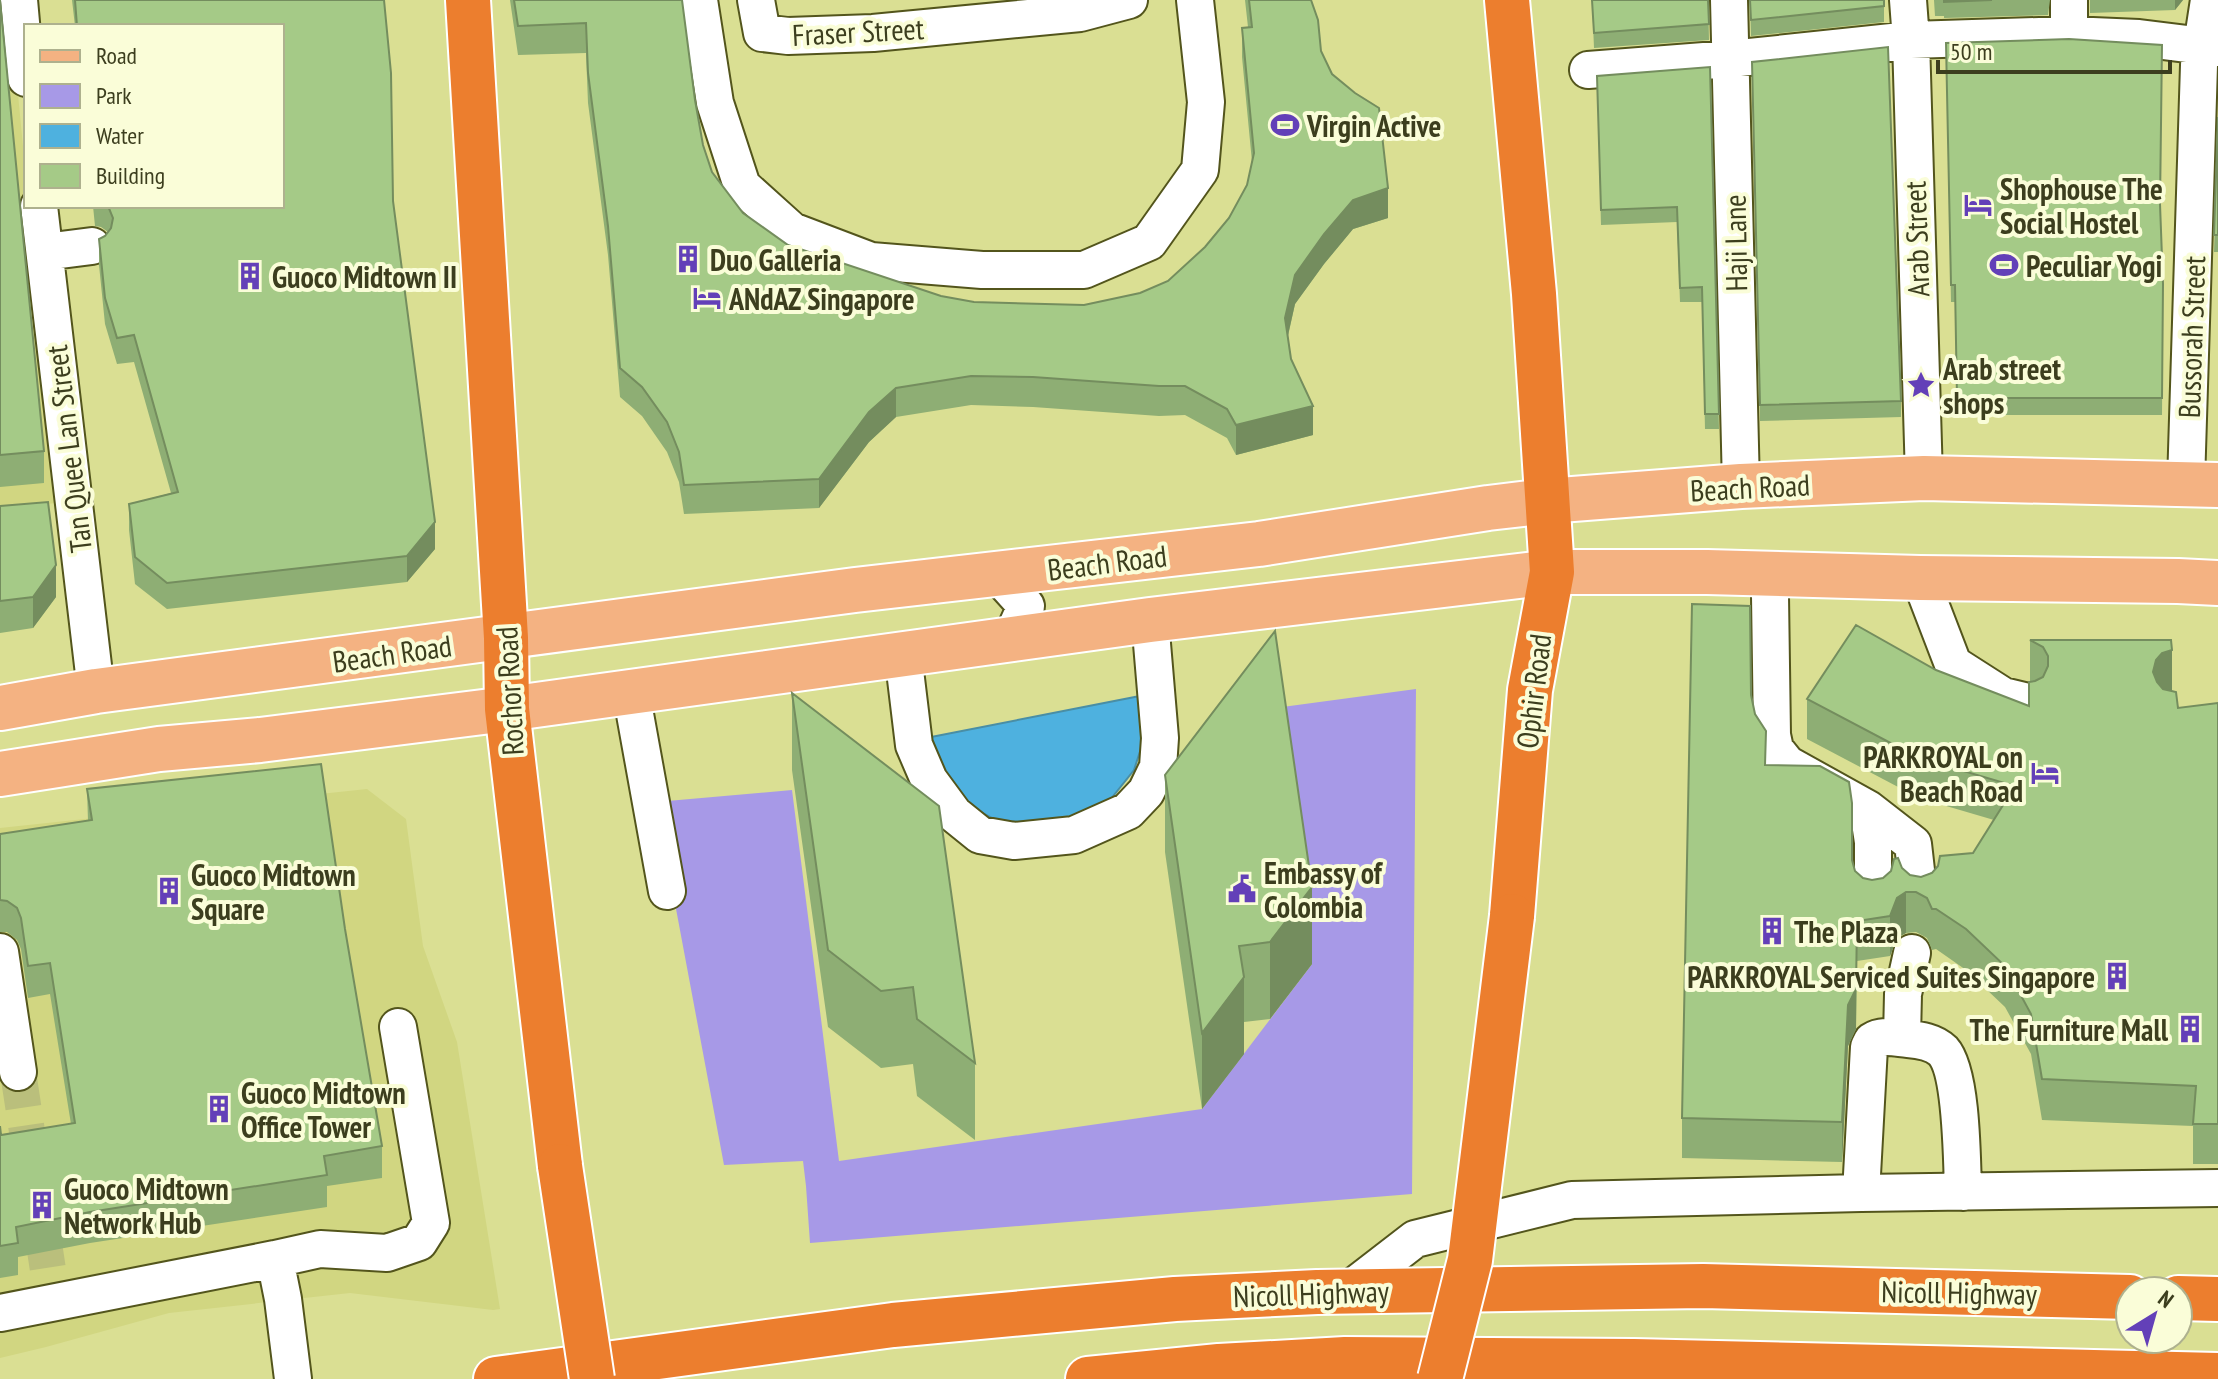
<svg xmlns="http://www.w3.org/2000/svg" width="2218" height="1379" font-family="'PT Sans Narrow',sans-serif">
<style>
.built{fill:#d1d681}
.green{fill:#a799e7}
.water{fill:#4eb1df;stroke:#498ea5;stroke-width:2}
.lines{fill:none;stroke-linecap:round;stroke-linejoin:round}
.minor-tunnel{stroke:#babf7c;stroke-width:36;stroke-dasharray:36 18;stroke-linecap:butt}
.minor-casing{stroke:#53551c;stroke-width:40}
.major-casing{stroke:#fff;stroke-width:48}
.highway-casing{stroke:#fff;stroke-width:48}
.minor{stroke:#fff;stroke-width:36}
.major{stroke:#f4b282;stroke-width:44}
.highway{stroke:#ec7e2e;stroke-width:44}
.highway-bridge-casing{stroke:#fff;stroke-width:48;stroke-linecap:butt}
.highway-bridge{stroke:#ec7e2e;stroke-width:44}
.wall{fill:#8eae74}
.shaded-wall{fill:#748d5e}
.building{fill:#a5ca87;stroke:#748d5e;stroke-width:2}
.labels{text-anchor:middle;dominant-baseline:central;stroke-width:8;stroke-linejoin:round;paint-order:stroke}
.street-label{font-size:30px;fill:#3c3e1e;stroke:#fafdd8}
.poi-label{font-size:30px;font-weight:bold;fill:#3c3e1e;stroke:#fafdd8;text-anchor:start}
</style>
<rect width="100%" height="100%" fill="#dadf93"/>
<path class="built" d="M0,0H9L26,178V206L56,503L0,509Z
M367,789L406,819L423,946L457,1042L500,1309L493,1310L350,1293L169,1313L46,1347L0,1358V828Z"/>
<path class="green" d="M1416,689L1412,1194L810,1243L806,1186L803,1161L724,1165L656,802L792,790L839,1161L1202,1109L1312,964L1275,708Z"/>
<path class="water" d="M1145,695L1146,733L1134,770L1110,800L1078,820L1002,823L968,806L943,780L926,738Z"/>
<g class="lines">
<path class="minor-tunnel" d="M18,1072L53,1303"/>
<defs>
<path id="minor" d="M19,0L26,78
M699,0L715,103L742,186L792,231L871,261L982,270H1084L1149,242L1200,170L1206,102L1195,0
M756,0L762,33L788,36L873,33L1080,13L1129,0
M1729,0L1741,486
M1908,0L1911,40L1924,478
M2069,0V35
M1588,70L1730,59L1911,40L2069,35L2139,38L2218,48
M39,206L96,691
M45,252L92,246
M2186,483L2199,65L2209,0
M1772,573L1770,596L1772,735L1775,749L1787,764L1868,809L1913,844L1919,897
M998,575L1026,606L1011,639
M1920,578L1953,664L2003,696L2028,702
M903,654L914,745L929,780L954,814L980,835L1014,841L1074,835L1128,811L1146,792L1158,767L1160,738L1150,620
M631,692L667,891
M1868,809L1873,842V900
M0,952L18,1072
M1902,1038L1903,994L1912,953
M1861,1193L1869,1047L1872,1041C1882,1034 1896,1038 1908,1039C1920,1040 1934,1042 1943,1051C1962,1072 1962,1162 1963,1192
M275,1259L283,1299L293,1379
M1349,1290L1415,1239L1572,1200L1861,1193L2218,1188
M0,1313L275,1259L320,1249L387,1253L419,1242L431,1223L398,1027"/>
<path id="major" d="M0,708L96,691L855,590L1259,544L1488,508L1547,501L1741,486L1924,478L2218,485
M0,774L159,749L260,740L507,709L1150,620L1552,572H1707L1920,578L2178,581L2218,583"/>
<path id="highway" d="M468,0L506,638L507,709L560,1166
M1507,0L1534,294L1552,572L1530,690L1512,916
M2178,1298L2218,1299
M496,1379L893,1325L1175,1299L1317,1292L1703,1286L2130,1297
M1088,1379L1219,1366L1345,1359L1634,1361L2218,1375"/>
</defs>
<use href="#minor" class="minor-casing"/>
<use href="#major" class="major-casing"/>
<use href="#highway" class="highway-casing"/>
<use href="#minor" class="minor"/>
<use href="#major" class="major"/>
<use href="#highway" class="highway"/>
<defs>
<path id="highway-bridge" d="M560,1166L592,1379
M1440,1379L1470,1260L1512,916"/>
</defs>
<use href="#highway-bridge" class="highway-bridge-casing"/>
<use href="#highway-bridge" class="highway-bridge"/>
</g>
<path class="wall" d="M0,0L44,451V483L0,487Z
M72,0H384L393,201L435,549L407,582L167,609L135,584L129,530V504L171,493L134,362L117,364L105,324L99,265V239L105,236L108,232L101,227L95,226L93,206H282V26H75Z
M510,0H682L695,100L703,145L712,172L743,213L788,245L941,296L974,302L1084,305L1140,293L1168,281L1205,247L1229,218L1247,185L1252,162L1242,57V28L1248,27L1245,0H1312V4L1321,51L1388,218L1353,229L1324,264L1295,304L1288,336L1291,359L1313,435L1236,455L1227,438L1185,415L1159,416L1033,407L971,405L896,417L869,442L819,508L684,514L679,482L667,452L642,416L620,397L608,255L588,103L586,53L518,55Z
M1592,0H1708L1709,40L1594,48Z
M1750,0H1884V22L1751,36Z
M1934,0H2050L2048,15L1944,18V16H1935Z
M2090,0H2183L2175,10L2090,13Z
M1946,43L2160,208L2163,284L2162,415H1957L1955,302H1951Z
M1752,62L1901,401V417L1760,421Z
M1710,67L1719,429H1705L1702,302H1680L1677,222L1601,225L1597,76Z
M2218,117V252H2214Z
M0,506L56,597L33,628L0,633Z
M2030,640L2172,690L2178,708L2218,703V1164H2193V1126L2042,1120L2031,1054L2005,1007L1966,970L1936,949L1932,950L1927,938L1916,932L1906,933L1897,938L1890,956L1857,961L1856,1029L1848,1046L1842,1162L1682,1158V1118L1751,695L1766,765L1852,860L1855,871L1863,878L1872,880L1883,878L1902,868L1910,875L1921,877L1973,853L1994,820L1919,798L1807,739V699L1936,670L2029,706L2032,682L2030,681Z
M792,693L975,1063V1140L917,1096L913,1064L881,1068L828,1027L792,770Z
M1165,775L1312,964L1270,1019L1244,1022V1054L1202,1109L1165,852Z
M87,789L345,929L382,1146V1178L327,1186V1207L90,1243L18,1257V1275L0,1278V1126L1,1135L71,1124L50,994L28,998L21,949L17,940L7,932H0V834L88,821Z"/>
<path class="shaded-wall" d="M2175,0H2183L2175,10Z
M1388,188V218L1353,229L1324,264L1295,304L1285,348V318L1295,275L1324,234L1353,200Z
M896,388V417L869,442L819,508V479L869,412Z
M1313,406V435L1236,455V425Z
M435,522V549L407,582V556Z
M56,565V597L33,628V597Z
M2172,650V690L2156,700L2153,672L2156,660L2162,653Z
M1312,887V964L1270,1019V942Z
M1906,892V933L1897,938L1890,956V916L1897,898Z
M1857,921L1856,1029L1848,1046L1842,1162V1122L1848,1005Z
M1244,977V1054L1202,1109V1033Z"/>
<path class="building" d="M0,0L44,451L0,455Z
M75,0H384L391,73L393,201L435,522L407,556L167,583L135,557L129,504L178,492L134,335L117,338L105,298L99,239L105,236L111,228L113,218L108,206H282V26H77Z
M514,0H682L695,100L703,145L712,172L743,213L788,245L941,296L974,302L1084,305L1140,293L1168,281L1205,247L1229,218L1247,185L1254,153L1242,28L1252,27L1249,0H1311L1318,20L1321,51L1332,74L1355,93L1379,108L1388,188L1353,200L1324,234L1295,275L1285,318L1291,359L1313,406L1236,425L1227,409L1185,386H1159L1033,377L971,376L896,388L869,412L819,479L684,485L679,452L667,422L642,387L620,368L608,226L588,73L586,23L518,26Z
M1592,0H1708L1709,24L1594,33Z
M1750,0H1884V6L1751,20Z
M1944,0H1992L1944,2Z
M2069,39L2162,45L2160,204L2163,284L2162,398H1957L1955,285H1951L1946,43Z
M1888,47L1901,401L1760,405L1752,62Z
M1710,67L1719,414H1705L1702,287L1680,288L1677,207L1601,210L1597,76Z
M2218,117V235H2214Z
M48,502L56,565L33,597L0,601V506Z
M1692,604L1750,606L1751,695L1755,714L1766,731L1765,765L1820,766L1849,782L1852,803V860L1855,871L1863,878L1872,880L1883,878L1891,871L1894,859L1898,858L1902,868L1910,875L1921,877L1932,873L1938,866L1940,856L1973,853L2015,786L1919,758L1807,699L1856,625L1936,670L2029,706V682L2035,681L2043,677L2048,666V656L2043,647L2030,640H2171L2172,650L2162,653L2156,660L2153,672L2157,682L2163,689L2176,692L2178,708L2218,703V1124H2193L2196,1086L2042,1079L2031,1014L2005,966L1966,929L1936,909H1932L1927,898L1916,892H1906L1897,898L1890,916L1857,921L1856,989L1848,1005L1842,1122L1682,1118Z
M1275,631L1312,887L1270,942L1239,946L1244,977L1202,1033L1165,775Z
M792,693L939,806L975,1063L917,1019L913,987L881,991L828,950Z
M321,764L345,929L382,1146L324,1156L327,1175L90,1212L16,1227L18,1243L0,1246V1126L1,1135L75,1123L50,963L28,966L21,918L17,908L7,901L0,900V834L92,820L87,789Z"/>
<defs>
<symbol id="stadium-bare" viewBox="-9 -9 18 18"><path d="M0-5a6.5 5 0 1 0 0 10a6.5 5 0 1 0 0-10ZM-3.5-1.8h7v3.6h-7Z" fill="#6340b8" stroke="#fafdd8" stroke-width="2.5" paint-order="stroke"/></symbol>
<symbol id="hotel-bare" viewBox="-9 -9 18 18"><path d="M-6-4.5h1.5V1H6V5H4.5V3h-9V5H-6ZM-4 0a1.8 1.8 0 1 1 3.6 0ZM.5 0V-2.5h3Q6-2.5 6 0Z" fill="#6340b8" stroke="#fafdd8" stroke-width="2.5" paint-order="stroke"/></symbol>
<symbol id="building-bare" viewBox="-9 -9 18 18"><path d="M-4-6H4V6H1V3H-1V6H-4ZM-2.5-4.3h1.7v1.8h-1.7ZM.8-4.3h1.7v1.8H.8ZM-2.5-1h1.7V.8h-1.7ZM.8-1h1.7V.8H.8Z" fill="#6340b8" stroke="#fafdd8" stroke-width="2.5" paint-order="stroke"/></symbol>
<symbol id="sight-bare" viewBox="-9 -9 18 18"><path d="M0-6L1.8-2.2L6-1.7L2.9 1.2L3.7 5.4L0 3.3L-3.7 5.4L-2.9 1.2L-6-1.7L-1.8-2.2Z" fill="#6340b8" stroke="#fafdd8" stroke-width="2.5" paint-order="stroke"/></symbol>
<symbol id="civic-bare" viewBox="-9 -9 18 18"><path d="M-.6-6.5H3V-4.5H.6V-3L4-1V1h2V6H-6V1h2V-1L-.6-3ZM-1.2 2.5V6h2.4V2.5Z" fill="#6340b8" stroke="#fafdd8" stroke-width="2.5" paint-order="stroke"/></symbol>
</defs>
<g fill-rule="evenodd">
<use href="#stadium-bare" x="1265" y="105" width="40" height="40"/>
<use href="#hotel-bare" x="1958" y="185" width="40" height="40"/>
<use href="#building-bare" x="668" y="239" width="40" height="40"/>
<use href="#stadium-bare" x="1984" y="245" width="40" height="40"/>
<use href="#building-bare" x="230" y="256" width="40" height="40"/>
<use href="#hotel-bare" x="687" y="278" width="40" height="40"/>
<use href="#sight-bare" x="1901" y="365" width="40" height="40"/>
<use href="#hotel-bare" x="2025" y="753" width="40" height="40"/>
<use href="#civic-bare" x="1222" y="869" width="40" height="40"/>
<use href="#building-bare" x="149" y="871" width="40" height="40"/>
<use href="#building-bare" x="1752" y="911" width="40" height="40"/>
<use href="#building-bare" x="2097" y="956" width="40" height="40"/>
<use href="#building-bare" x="2170" y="1009" width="40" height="40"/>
<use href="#building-bare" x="199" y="1089" width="40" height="40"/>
<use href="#building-bare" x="22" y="1185" width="40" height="40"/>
</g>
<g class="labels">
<g class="street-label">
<text transform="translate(858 31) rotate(-3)">Fraser Street</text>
<text transform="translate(1916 239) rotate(-92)">Arab Street</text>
<text transform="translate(1735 243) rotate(-91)">Haji Lane</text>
<text transform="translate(2191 337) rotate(-88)">Bussorah Street</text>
<text transform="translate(68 449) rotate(-97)">Tan Quee Lan Street</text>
<text transform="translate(1750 487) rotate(-3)">Beach Road</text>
<text transform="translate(1107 562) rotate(-7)">Beach Road</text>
<text transform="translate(392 653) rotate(-8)">Beach Road</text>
<text transform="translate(509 691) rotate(-93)">Rochor Road</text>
<text transform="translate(1533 691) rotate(-83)">Ophir Road</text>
<text transform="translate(1959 1292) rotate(1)">Nicoll Highway</text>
<text transform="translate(1311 1293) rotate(-2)">Nicoll Highway</text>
</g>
<g class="poi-label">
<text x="1307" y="125">Virgin Active</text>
<text x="2000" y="188">Shophouse The<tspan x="2000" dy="34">Social Hostel</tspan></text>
<text x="710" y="259">Duo Galleria</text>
<text x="2026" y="265">Peculiar Yogi</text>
<text x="272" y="276">Guoco Midtown II</text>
<text x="729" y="298">ANdAZ Singapore</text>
<text x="1943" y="368">Arab street<tspan x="1943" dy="34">shops</tspan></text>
<text x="2023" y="756" text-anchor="end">PARKROYAL on<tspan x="2023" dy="34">Beach Road</tspan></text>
<text x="1264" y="872">Embassy of<tspan x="1264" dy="34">Colombia</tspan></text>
<text x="191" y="874">Guoco Midtown<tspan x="191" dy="34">Square</tspan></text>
<text x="1794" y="931">The Plaza</text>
<text x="2095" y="976" text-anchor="end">PARKROYAL Serviced Suites Singapore</text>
<text x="2168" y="1029" text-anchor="end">The Furniture Mall</text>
<text x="241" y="1092">Guoco Midtown<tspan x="241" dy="34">Office Tower</tspan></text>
<text x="64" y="1188">Guoco Midtown<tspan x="64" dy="34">Network Hub</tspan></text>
</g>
</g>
<rect x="24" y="24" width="260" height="184" fill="#fafdd8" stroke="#aeb18e" stroke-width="2"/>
<rect x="40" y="50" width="40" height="12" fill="#f4b282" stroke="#aeb18e" stroke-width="2"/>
<text x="96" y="64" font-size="24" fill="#3c3e1e">Road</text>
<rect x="40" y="84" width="40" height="24" fill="#a799e7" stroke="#aeb18e" stroke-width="2"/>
<text x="96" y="104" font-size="24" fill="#3c3e1e">Park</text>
<rect x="40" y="124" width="40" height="24" fill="#4eb1df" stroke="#aeb18e" stroke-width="2"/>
<text x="96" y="144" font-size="24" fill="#3c3e1e">Water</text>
<rect x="40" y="164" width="40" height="24" fill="#a5ca87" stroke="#aeb18e" stroke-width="2"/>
<text x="96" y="184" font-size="24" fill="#3c3e1e">Building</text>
<g transform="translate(2154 1315) rotate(37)"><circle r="38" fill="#fafdd8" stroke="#aeb18e" stroke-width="2"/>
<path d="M0-6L14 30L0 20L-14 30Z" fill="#6340b8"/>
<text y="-12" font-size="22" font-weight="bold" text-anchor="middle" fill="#3c3e1e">N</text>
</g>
<path d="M1938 60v12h232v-12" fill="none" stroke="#3c3e1e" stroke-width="4"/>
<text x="1950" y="60" font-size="24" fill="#3c3e1e" stroke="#fafdd8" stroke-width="6" paint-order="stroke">50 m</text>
</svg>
